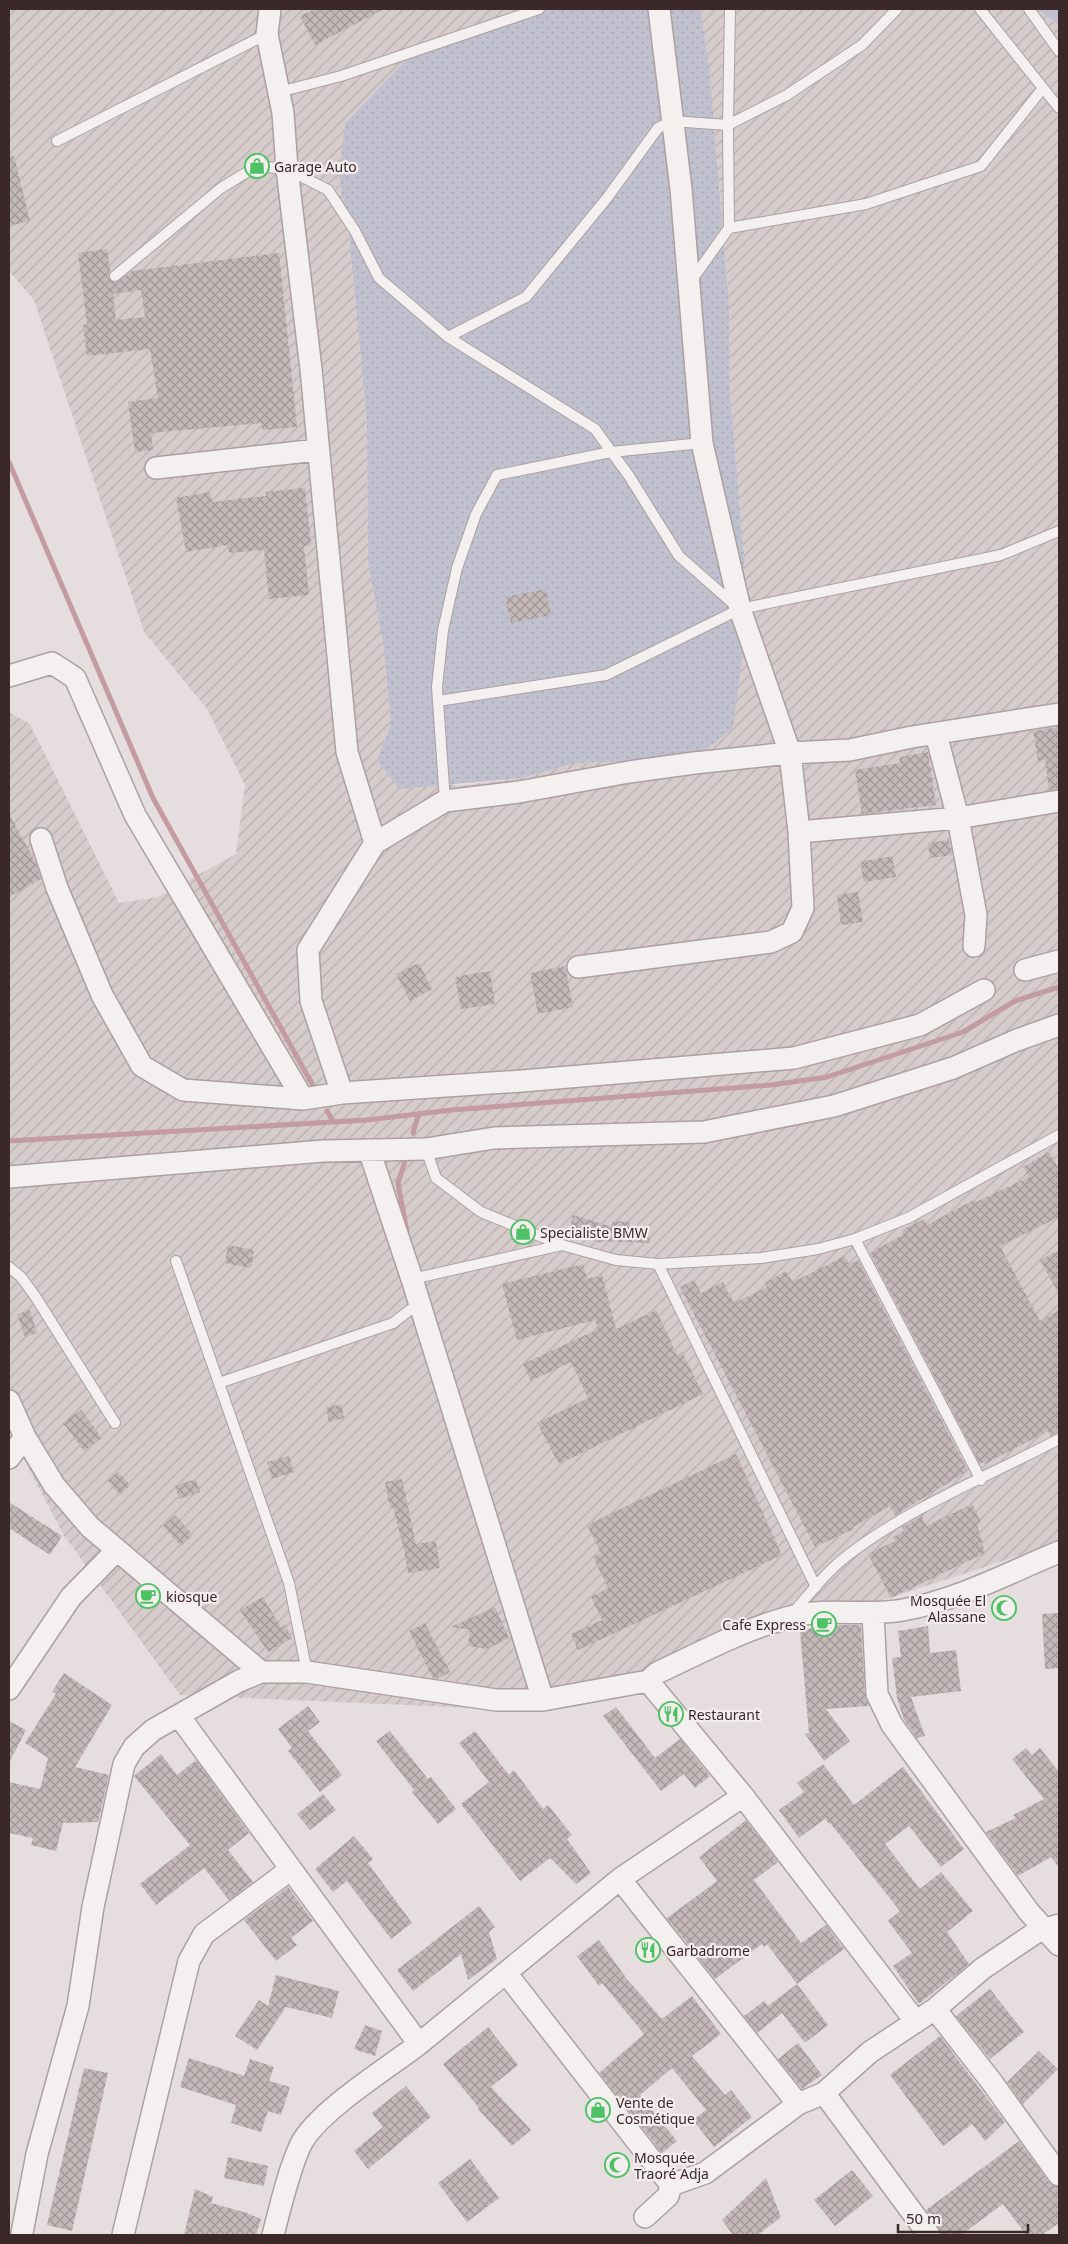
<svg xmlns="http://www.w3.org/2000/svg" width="1068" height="2244" font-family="'Noto Sans',sans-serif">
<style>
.industrial{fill:url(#industrial-furrows)}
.grass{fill:url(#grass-dots)}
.forest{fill:url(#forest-firs)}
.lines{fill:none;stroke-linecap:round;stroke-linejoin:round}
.stream{stroke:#c39ba1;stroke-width:5}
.building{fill:url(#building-cross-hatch);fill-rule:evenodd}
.lane-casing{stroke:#aca0a0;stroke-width:12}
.street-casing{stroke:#aca0a0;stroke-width:24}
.lane{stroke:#f5f0f0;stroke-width:10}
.street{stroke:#f5f0f0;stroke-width:21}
.labels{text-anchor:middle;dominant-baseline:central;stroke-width:4.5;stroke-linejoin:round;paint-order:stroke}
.poi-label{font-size:14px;fill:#3b2829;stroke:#f4eded;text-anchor:start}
</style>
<defs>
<pattern id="industrial-furrows" width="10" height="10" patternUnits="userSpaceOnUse" patternTransform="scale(1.25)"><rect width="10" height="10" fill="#d7cccc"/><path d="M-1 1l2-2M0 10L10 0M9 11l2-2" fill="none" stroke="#b9afaf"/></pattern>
<pattern id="grass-dots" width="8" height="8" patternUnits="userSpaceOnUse" patternTransform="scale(1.25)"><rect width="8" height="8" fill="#c1c0cf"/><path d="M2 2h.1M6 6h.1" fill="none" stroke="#a7a5b2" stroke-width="1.8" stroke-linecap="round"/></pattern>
<pattern id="forest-firs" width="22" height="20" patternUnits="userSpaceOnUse" patternTransform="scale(1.25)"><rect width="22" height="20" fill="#c1c0cf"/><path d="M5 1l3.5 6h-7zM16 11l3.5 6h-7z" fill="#a7a5b2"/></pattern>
<pattern id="building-cross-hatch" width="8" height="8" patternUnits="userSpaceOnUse" patternTransform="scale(1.25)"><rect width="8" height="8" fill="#c5b8b9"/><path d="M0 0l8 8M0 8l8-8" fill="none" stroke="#a19696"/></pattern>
</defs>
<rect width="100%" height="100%" fill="#e6dede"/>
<path class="industrial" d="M9,9H527L339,177L349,235L367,424L368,563L383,641L391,723L377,761L457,786L522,778L575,763L692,760L744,643V556L730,393L729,304L710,74L701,11L699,9H1037L1059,26V1543L539,1711L180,1695L63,1534L9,1431V712L30,724L119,903L158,897L236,854L245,785L207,709L144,632L34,300L9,271Z"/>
<path class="grass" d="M527,9H699L701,11L710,74L729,304L730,393L744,556V643L733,728L692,760L575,763L522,778L399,789L377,761L391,723L383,642L368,563L367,424L349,235L339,177L345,124L412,54L441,37L491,18Z"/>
<path class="forest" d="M1037,9H1059V26Z"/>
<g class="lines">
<path class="stream" d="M9,462L153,798L316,1091
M327,1111L333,1121
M413,1133L419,1113
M9,1141L367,1120L452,1110L771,1085L827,1077L963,1032L1015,1001L1059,987
M406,1158L398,1183L407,1232"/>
</g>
<path class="building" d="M315,9H384L315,45L300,16Z
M14,156L30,221L9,226V157Z
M107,249L110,271L108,278L116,283L132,271L279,253L297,427L262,430V423L151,433L153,450L135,452L128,402L158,398L150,349L87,356L83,325L87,324L78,253ZM141,290L145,317L116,320L113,294Z
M305,488L311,545L304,546L309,595L269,599L264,550L229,553L228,545L186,552L176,498L210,492L212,502L266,496V492Z
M546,589L551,615L511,623L505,597Z
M1059,727V789L1049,790L1045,760L1038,761L1033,731Z
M928,752L936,805L862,814L855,770L900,763L899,757Z
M9,814L35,861L41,879L9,897Z
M949,840L952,855L930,858L928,843Z
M892,856L896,877L864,882L860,862Z
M858,892L863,922L841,925L837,895Z
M419,963L432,989L410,1001L396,974Z
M565,966L573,1007L538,1014L530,973Z
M490,971L495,1004L461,1009L455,977Z
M1049,1152L1059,1169V1217L1000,1246L1040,1321L1059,1310V1432L1050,1436L1048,1431L985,1464L984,1462L980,1464L870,1253L904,1234L902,1230L924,1219L927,1225L975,1199L976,1202L1029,1177L1023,1167Z
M573,1215L612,1227L613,1221L630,1222V1232L650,1238L649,1243L602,1241L601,1243L568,1233Z
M228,1245L254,1250L251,1268L225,1263Z
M1059,1250V1294L1040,1260Z
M845,1256L849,1265L858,1260L968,1471L895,1515L890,1506L853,1527L854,1529L815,1547L680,1287L694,1280L701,1293L723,1282L734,1303L767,1287L765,1283L786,1271L793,1282Z
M583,1264L587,1279L602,1275L616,1329L656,1310L677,1355L682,1352L703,1394L559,1464L537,1423L588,1398L571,1362L531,1381L523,1364L598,1329L595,1320L517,1340L502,1284Z
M30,1310L37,1333L25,1337L17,1314Z
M341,1404L344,1418L329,1422L326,1408Z
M81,1410L102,1438L84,1451L63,1423Z
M736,1454L782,1555L578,1650L571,1634L602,1620L591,1597L608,1588L593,1557L601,1553L587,1525Z
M289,1456L294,1472L272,1479L267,1462Z
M118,1472L130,1485L120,1495L108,1481Z
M196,1479L200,1492L179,1499L175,1486Z
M402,1479L416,1544L436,1541L440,1568L408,1573L404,1550L393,1507L390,1508L385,1482Z
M9,1502L62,1536L50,1555L9,1528Z
M972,1504L981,1522L977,1524L985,1553L891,1598L868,1554L895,1541L893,1537L904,1531L902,1527L922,1516L926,1526Z
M175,1515L193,1535L181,1546L163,1526Z
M263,1597L281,1627L285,1625L292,1638L268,1652L240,1610Z
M495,1607L509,1638L487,1649L468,1646L470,1630L451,1627Z
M1059,1613V1668L1045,1669L1042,1614Z
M425,1623L450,1672L437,1679L433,1678L409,1631Z
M826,1625H861L865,1695L869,1706L826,1709L850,1741L824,1761L805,1734L809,1733L800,1631Z
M928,1626L930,1653L956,1650L961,1691L911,1697L925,1736L917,1738L904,1720L897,1698L892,1658L901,1657L898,1631Z
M64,1673L112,1705L75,1767L109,1775L98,1822L63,1823L56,1851L31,1845L33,1838L9,1833V1782L40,1789L48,1758L25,1743L56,1694L52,1692Z
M308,1706L320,1722L308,1731L342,1775L320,1792L288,1751L292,1748L278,1729Z
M616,1707L655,1758L680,1739L710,1776L695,1788L684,1774L661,1791L603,1716Z
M9,1721L26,1730L9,1763Z
M390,1731L428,1779L431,1777L456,1809L438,1824L412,1792L414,1790L376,1741Z
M475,1731L509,1775L514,1770L543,1809L548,1805L572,1835L567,1839L591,1873L576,1884L550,1858L520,1881L461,1804L489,1782L459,1743Z
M1026,1748L1032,1755L1040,1748L1059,1772V1868L1051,1857L1018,1876L986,1832L1016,1818L1013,1815L1044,1799L1012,1759Z
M161,1754L177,1775L196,1760L249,1833L228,1850L253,1882L229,1900L204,1868L156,1905L140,1884L190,1845L134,1776Z
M823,1764L854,1805L903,1767L964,1849L941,1867L909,1826L885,1844L920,1889L941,1872L973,1911L947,1932L969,1964L919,2004L893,1966L912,1953L888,1921L900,1911L830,1823L829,1824L825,1819L799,1838L779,1810L804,1792L797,1783Z
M323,1794L336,1810L310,1830L297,1814Z
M746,1820L778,1862L754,1880L801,1943L826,1925L844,1949L797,1984L767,1944L764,1947L762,1944L715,1979L667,1918L717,1881L699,1857Z
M354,1836L373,1859L368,1863L412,1923L391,1939L347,1881L333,1892L315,1869Z
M288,1887L313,1921L291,1938L297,1945L276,1961L244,1920Z
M479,1906L495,1927L489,1932L497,1959L468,1980L461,1954L413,1991L397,1970Z
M599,1940L627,1979L662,2019L692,1996L721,2034L692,2056L725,2095L731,2090L752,2117L714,2147L693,2120L706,2110L672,2068L640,2095L677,2141L662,2153L599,2073L644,2034L602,1983L599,1986L577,1956Z
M276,1975L339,1991L332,2018L286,2007L257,2050L235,2036L259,2000L268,2006Z
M797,1984L828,2025L805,2043L782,2013L757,2033L744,2016L764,2001L768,2006Z
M990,1989L1024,2032L990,2059L956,2016Z
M365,2025L382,2031L375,2056L354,2049Z
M488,2027L518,2065L491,2087L531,2130L512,2146L478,2109L479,2108L443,2064Z
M940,2036L1005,2122L985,2141L972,2124L943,2146L890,2075Z
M798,2043L822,2075L802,2089L778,2059Z
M1039,2051L1058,2069L1023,2104L1007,2082Z
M189,2058L244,2076L250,2059L274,2067L269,2081L290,2087L281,2115L268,2111L261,2132L231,2123L236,2105L180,2087Z
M84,2068L108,2073L72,2231L47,2225Z
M406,2086L431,2117L368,2169L354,2151L383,2127L372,2113Z
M1019,2141L1049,2182L1059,2187V2223L1042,2235H1026L1003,2204L961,2235H941L939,2228L926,2210Z
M228,2157L268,2166L264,2186L224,2178Z
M470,2159L499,2198L467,2222L438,2183Z
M852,2170L873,2196L835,2226L814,2200Z
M766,2178L781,2217L758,2235H733L722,2220Z
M195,2189L213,2197L211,2203L247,2213L261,2219L256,2235H184Z"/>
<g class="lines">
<defs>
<path id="lane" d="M980,9L1059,108
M1029,9L1059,51
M279,92L341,76L539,9
M57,141L267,34
M729,228L866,204L981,166L1043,88
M115,276L221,188L257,166L287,169L328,190L355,231L379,278L448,337L595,429L629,476L679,556L737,607
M691,281L729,228L728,125L730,9
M448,337L526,297L607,198L658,128L672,121L728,125L787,95L862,45L897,9
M438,701L606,675L740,609L1001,555L1059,531
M445,801L437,687L443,630L457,568L476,514L497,475L611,452L702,443
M426,1149L436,1178L481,1212L562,1245L616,1260L658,1264L761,1258L818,1249L855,1239L908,1218L1059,1135
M855,1239L981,1480
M176,1261L289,1583L307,1672
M658,1264L816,1587
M9,1267L21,1277L35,1296L115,1423
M412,1279L562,1245
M219,1383L393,1323L419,1303
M793,1613C810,1593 827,1571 848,1555C912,1506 989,1476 1059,1439"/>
<path id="street" d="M270,9L267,34L283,113L287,169L311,369L347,752L375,843L308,950L311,1001L342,1093
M156,468L317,450
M9,676L52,663L75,678L135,815L303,1099L342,1093L522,1081L794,1058L920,1025L984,990
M936,734L958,818L1059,801
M799,832L958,818L976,915L974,946
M41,839L57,888L102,995L142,1066L183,1090L303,1099
M375,843L445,801L519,792L629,772L694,763L790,753L850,750L912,737L1059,714
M578,967L771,942L792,932L803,908L799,832L790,753L740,609L702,443L681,189L659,9
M1025,970L1059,961
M369,1150L412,1279L543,1700
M9,1177L323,1151L426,1149L494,1138L704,1132L834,1106L953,1068L1017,1040L1059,1025
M9,1401L25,1437L54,1485L90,1527L261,1672
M9,1458L25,1437
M873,1613L877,1694L892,1725L1029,1912L1059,1945
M648,1681L743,1796L916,2022
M9,1689L71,1597L117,1550
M179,1716L419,2044L620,1879L743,1796
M620,1879L798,2104
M506,1973L671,2185
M935,2009L991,2081L1059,2175
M824,2093L929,2235
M645,2217L668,2196L671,2185L705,2173L798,2104L824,2093L870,2052L935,2009L982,1969L1038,1931L1059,1925
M22,2233L37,2154L78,2006L93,1907L124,1764L134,1747L153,1730L239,1681L261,1672H307L496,1700H543L648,1681L657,1673C700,1653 744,1629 790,1617C827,1607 866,1617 903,1610C958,1600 1008,1573 1059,1552
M123,2235L189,1961L204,1934L291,1869
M273,2235C280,2208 289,2169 301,2144C318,2111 388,2068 419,2044"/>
</defs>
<use href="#lane" class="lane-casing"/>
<use href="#street" class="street-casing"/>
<use href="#lane" class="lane"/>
<use href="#street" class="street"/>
</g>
<defs>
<symbol id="shop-ring" viewBox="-11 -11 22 22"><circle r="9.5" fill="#f4eded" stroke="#4cc264" stroke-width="1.5"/><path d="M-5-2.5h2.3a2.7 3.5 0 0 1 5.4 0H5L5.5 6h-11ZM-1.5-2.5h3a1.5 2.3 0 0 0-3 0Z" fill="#4cc264"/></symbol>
<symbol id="cafe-ring" viewBox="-11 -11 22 22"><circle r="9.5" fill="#f4eded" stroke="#4cc264" stroke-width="1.5"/><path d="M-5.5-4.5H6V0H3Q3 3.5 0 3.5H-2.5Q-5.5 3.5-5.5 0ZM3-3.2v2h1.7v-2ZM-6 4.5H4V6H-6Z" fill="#4cc264"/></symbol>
<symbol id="mosque-ring" viewBox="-11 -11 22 22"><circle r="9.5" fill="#f4eded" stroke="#4cc264" stroke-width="1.5"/><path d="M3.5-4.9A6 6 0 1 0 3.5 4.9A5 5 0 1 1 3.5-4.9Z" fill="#4cc264"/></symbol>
<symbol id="restaurant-ring" viewBox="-11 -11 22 22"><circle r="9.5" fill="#f4eded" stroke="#4cc264" stroke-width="1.5"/><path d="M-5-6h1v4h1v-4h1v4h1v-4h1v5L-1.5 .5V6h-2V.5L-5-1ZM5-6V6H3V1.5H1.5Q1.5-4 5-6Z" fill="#4cc264"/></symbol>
</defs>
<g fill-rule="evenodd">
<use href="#shop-ring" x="243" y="152" width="28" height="28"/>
<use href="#shop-ring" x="509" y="1218" width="28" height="28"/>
<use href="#cafe-ring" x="134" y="1582" width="28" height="28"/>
<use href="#mosque-ring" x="990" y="1594" width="28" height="28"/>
<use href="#cafe-ring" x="810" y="1610" width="28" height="28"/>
<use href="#restaurant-ring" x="657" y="1700" width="28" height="28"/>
<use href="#restaurant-ring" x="634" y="1936" width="28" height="28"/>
<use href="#shop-ring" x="584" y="2096" width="28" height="28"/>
<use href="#mosque-ring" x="603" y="2151" width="28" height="28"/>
</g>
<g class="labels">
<g class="poi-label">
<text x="274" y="166">Garage Auto</text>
<text x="540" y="1232">Specialiste BMW</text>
<text x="166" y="1596">kiosque</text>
<text x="986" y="1600" text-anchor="end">Mosquée El<tspan x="986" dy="16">Alassane</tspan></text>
<text x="806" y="1624" text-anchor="end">Cafe Express</text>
<text x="688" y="1714">Restaurant</text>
<text x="666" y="1950">Garbadrome</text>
<text x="616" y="2102">Vente de<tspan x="616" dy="16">Cosmétique</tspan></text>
<text x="634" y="2157">Mosquée<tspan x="634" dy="16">Traoré Adja</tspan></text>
</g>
</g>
<rect width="1068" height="2244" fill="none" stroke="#3b2829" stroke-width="20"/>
<path d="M898 2224v8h130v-8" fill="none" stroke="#3b2829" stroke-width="2.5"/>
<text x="906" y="2224" font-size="15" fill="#3b2829" stroke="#f4eded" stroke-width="4" paint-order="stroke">50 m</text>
</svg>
